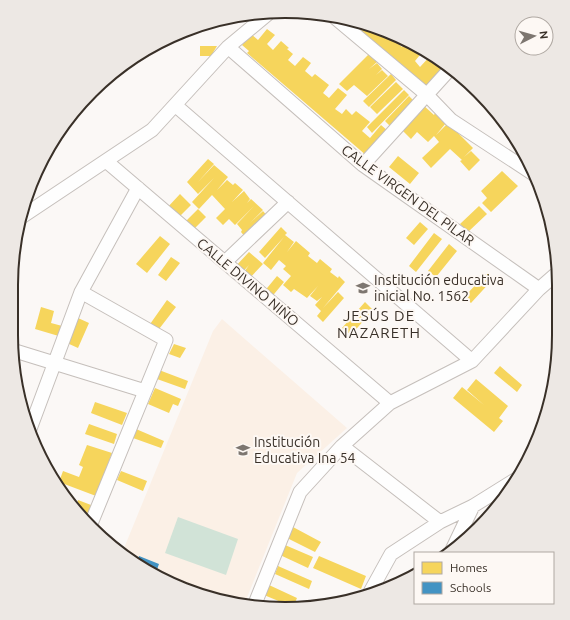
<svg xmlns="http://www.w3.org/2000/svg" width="570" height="620" font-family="Ubuntu,sans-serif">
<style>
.built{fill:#fbf0e6}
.green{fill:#d1e3d7}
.homes{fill:#f6d55c}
.schools{fill:#4393c3}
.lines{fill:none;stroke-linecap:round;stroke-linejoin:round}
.minor-casing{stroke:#c5bfbb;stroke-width:15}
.minor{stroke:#fefefe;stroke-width:13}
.labels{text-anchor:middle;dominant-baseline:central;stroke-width:4;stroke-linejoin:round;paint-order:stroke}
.street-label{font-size:14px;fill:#393028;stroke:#fdf8f4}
.poi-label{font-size:14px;fill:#393028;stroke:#fdf8f4;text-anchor:start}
.neighbourhood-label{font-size:15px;letter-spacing:1px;fill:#393028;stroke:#fdf8f4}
.rim{fill:none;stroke:#393028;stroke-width:2}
</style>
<rect width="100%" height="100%" fill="#fbf8f6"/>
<path class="built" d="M222,319L347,428L297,473L244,605L214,600L164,581L122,553L213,331Z"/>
<path class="green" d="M178,517L238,539L226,575L165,553Z"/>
<path class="homes" d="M346,18L390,32L398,36L395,41L402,47L407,41L424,50L415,61L420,67L432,54L447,65L426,89Z
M267,29L275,35L267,44L273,50L281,41L289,48L287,49L293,54L288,60L295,66L303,57L311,63L305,71L312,77L315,74L329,85L323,93L329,98L338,88L347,95L335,109L342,114L346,109L352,115L356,111L370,122L362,131L370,138L381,125L388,131L367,156L247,53L249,51L242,45L251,34L258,40Z
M200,46H217L211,56H200Z
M369,54L377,62L369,69L377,63L382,69L376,75L382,70L388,76L367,96L354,85L347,91L339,84Z
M391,74L396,80L369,107L363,101Z
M396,82L403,89L377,114L370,107Z
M404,90L409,95L372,133L367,127Z
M409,96L416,103L392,128L385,121Z
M423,105L434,115L435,113L446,123L436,135L448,123L473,148L464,157L471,151L480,160L469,171L460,161L462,160L450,149L431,168L422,158L439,142L434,136L428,142L417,132L411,139L401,129Z
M398,156L419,173L410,184L389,167Z
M208,159L214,164L198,182L214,165L228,177L217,190L227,180L233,185L235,183L243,190L232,202L244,191L250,199L247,203L251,199L263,210L250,223L263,211L269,218L247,239L241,232L242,230L237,224L254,206L235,225L229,219L223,225L216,218L225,209L212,195L199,209L192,202L214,178L198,194L187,182Z
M502,171L518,186L491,212L482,203L487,198L481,191Z
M180,194L191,205L177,219L166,209Z
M479,206L487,214L468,232L460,224Z
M198,209L206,217L191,232L183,224Z
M420,222L428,229L414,245L406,238Z
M552,225L554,232V238L546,231Z
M281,227L287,233L285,235L294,242L287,252L296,241L310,253L308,256L317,263L320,259L332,269L330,272L338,278L339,276L345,282L323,308L338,292L344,298L323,322L317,316L321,311L315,305L322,297L317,301L310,296L318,286L307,298L294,289L291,292L283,285L291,276L283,269L286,266L279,260L271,270L263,263L284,237L265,258L259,252Z
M434,233L442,239L416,272L409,266Z
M160,236L170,244L147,273L136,264Z
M449,244L457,251L436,277L428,271Z
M249,252L263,264L248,280L242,275L249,265L241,274L234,268Z
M171,257L180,263L166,281L158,275Z
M487,273L493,279L471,303L464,297Z
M277,276L284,282L270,299L263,293Z
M167,300L176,307L156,333L148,327Z
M365,302L373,310L351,335L342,328Z
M41,307L54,311L51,323L66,327L62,337L35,329Z
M78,318L89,323L78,348L67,343Z
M174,344L186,348L180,358L169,354Z
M500,366L522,385L517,392L494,373Z
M159,370L188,381L185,389L157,379Z
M476,379L508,406L499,418L503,421L494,432L453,398L462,387L484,405L467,390Z
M155,388L181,399L178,406L173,404L169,413L148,404Z
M95,402L127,413L122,425L91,413Z
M89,424L117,434L114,444L85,434Z
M136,429L164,441L161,448L133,438Z
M87,445L112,453L96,496L59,482L63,471L79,477L83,467L79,465Z
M121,471L147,481L143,491L117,480Z
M78,500L91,505L85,521L75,509Z
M471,525L478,529L466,539H464Z
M293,527L321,542L315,552L287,538Z
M285,545L313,557L308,568L280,555Z
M319,556L366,576L361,589L313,568Z
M278,566L312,581L309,589L275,574Z
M269,585L297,598L293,607L264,595Z"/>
<path class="schools" d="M139,556L159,564L155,575L137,563Z"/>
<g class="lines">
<defs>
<path id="minor" d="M333,16L426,94L451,120L535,175
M228,47L363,165L539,289
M175,105L472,361
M106,161L390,403
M363,165L451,68
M20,218L152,130L228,47L269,13
M225,262L288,202
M81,292L166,340L90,526
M12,350L145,391
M30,429L81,292L138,188
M342,446L440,522
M451,552L473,506
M369,594L391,554L440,522L473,506L518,478
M254,606L300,492L342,446L390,403L472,361L539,289L555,275"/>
</defs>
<use href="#minor" class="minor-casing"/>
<use href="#minor" class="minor"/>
</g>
<defs>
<symbol id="school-bare" viewBox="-9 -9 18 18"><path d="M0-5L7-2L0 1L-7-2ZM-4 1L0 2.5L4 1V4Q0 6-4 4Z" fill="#7d7670" stroke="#fdf8f4" stroke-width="2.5" paint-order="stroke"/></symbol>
</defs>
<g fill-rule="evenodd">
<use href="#school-bare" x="353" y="278" width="20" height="20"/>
<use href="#school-bare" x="233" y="440" width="20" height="20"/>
</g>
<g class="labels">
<g class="street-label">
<text transform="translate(408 195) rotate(36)">CALLE VIRGEN DEL PILAR</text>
<text transform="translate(248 282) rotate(40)">CALLE DIVINO NIÑO</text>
</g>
<g class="poi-label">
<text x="374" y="280">Institución educativa<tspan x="374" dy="16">inicial No. 1562</tspan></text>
<text x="254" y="442">Institución<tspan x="254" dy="16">Educativa Ina 54</tspan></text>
</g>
<g class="neighbourhood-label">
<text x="379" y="315">JESÚS DE<tspan x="379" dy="17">NAZARETH</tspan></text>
</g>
</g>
<path d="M0 0H570V620H0ZM285 18H285A267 267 0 0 1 552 285V335A267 267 0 0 1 285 602H285A267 267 0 0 1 18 335V285A267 267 0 0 1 285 18Z" fill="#ede8e4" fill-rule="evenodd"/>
<path class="rim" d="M285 18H285A267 267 0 0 1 552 285V335A267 267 0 0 1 285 602H285A267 267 0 0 1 18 335V285A267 267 0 0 1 285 18Z"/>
<rect x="414" y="552" width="140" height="52" fill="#fdf8f4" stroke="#afa8a2"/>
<rect x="422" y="562" width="20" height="12" fill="#f6d55c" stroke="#afa8a2"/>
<text x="450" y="572" font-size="12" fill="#393028">Homes</text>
<rect x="422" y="582" width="20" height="12" fill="#4393c3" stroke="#afa8a2"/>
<text x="450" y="592" font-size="12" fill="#393028">Schools</text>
<g transform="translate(534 36) rotate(84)"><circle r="19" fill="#fdf8f4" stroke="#afa8a2"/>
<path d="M0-3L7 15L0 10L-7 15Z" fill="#7d7670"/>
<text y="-6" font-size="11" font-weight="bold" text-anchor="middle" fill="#393028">N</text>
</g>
</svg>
